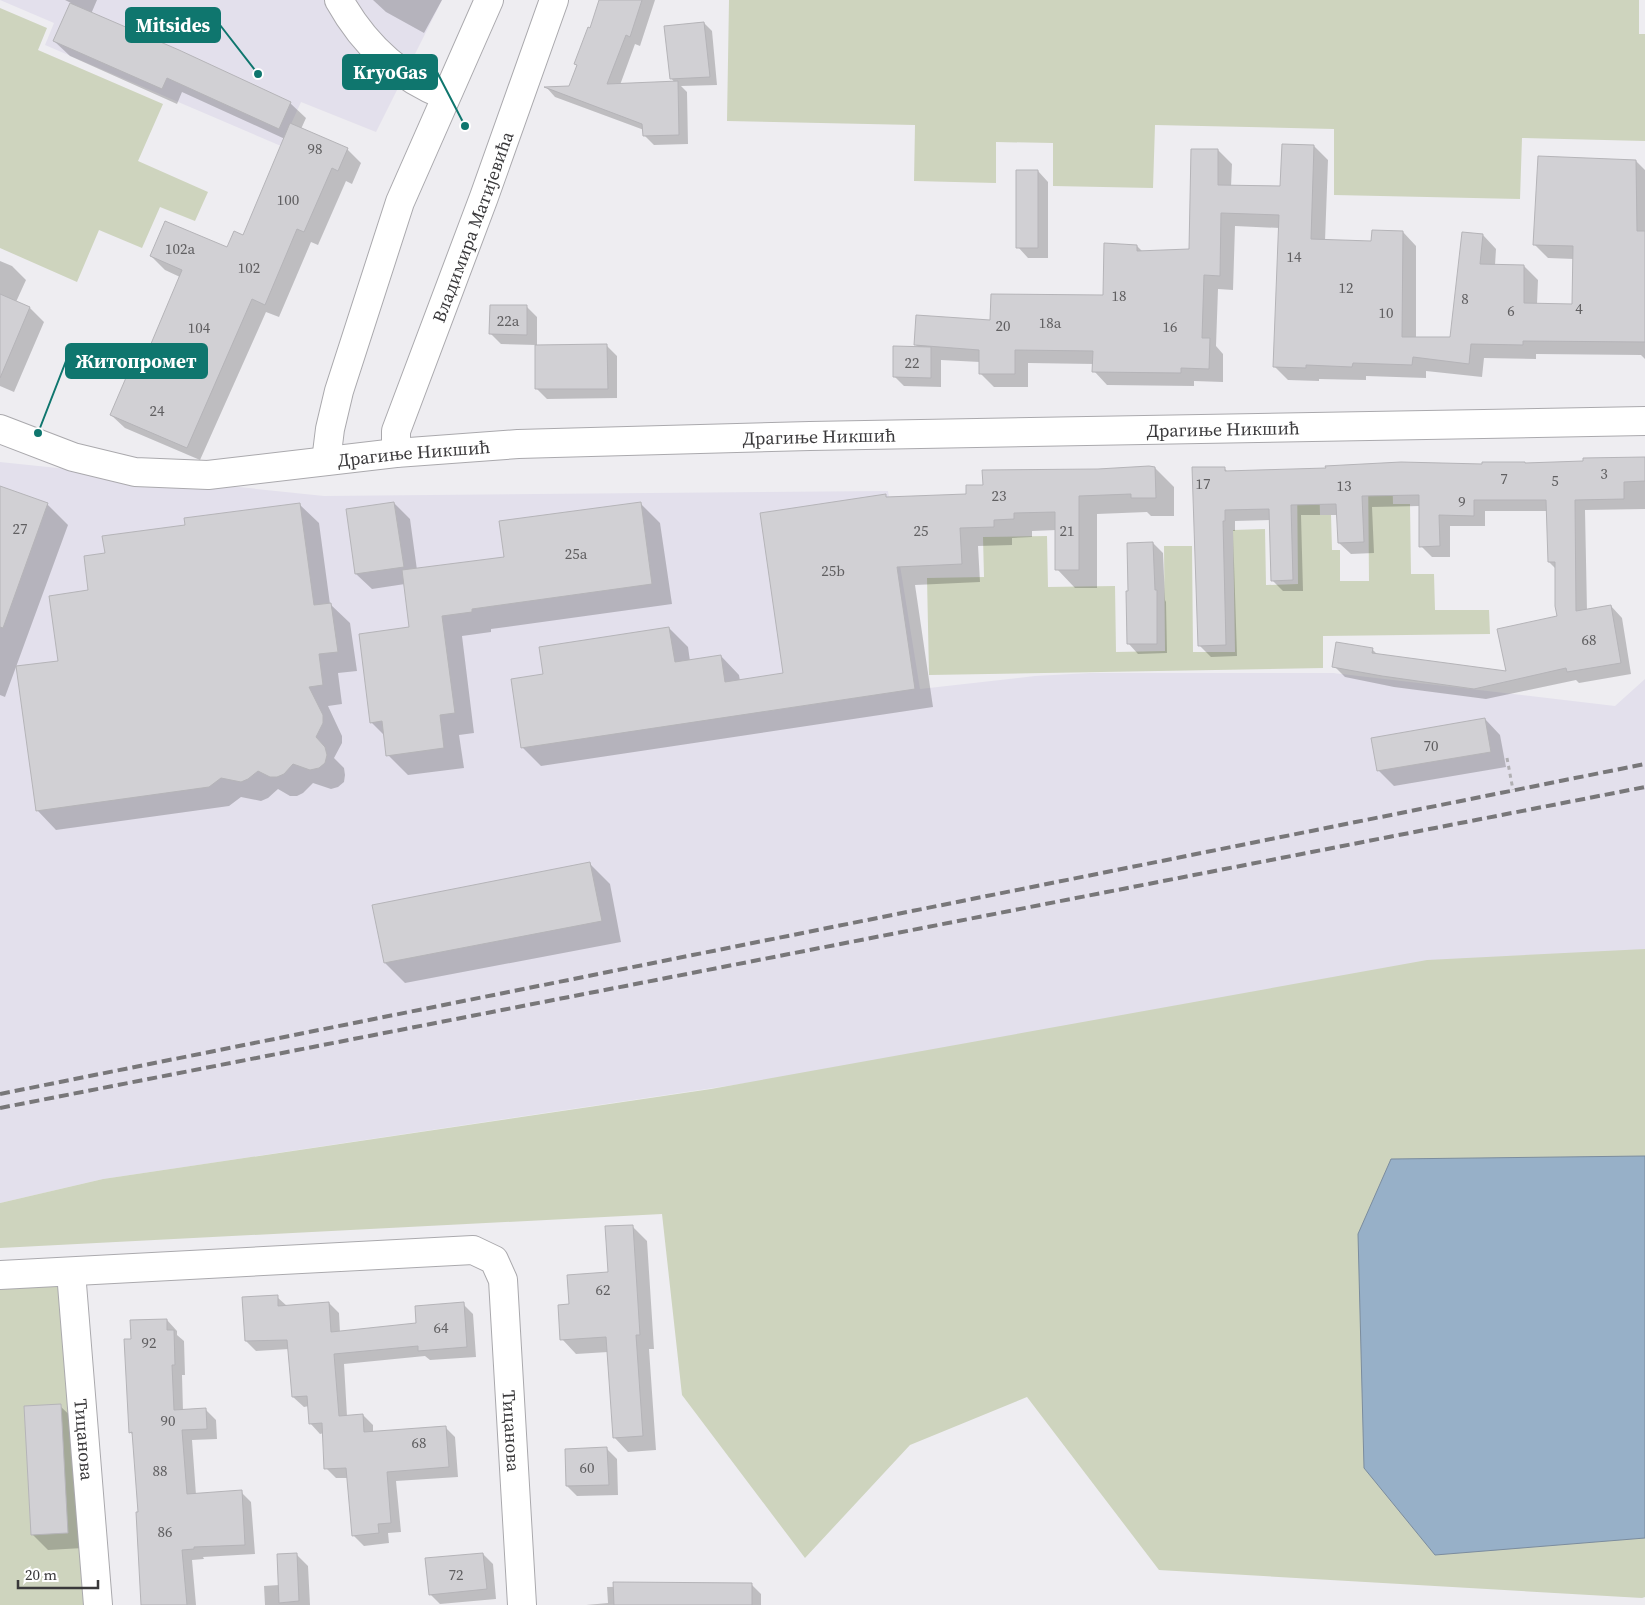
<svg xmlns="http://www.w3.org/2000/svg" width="1645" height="1605" font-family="'Source Serif 4',serif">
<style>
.built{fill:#e3e0ec}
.green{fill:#ced4be}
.water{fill:#97b0c8;stroke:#7b8c9e}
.shadow{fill:#0003}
.building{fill:#d1d0d4;stroke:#b5b4b8}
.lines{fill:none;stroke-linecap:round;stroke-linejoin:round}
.minor-casing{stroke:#aaa9ad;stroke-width:30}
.path{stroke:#b0afb2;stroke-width:3;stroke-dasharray:4 4;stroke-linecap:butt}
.minor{stroke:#fff;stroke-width:28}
.rail{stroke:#787779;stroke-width:4;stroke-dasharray:10 5;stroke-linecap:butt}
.labels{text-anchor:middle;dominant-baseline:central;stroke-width:4.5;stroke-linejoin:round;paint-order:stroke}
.number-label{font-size:15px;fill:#605f61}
.street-label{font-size:18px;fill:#3a393b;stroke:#fff}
.leader{fill:none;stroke:#0f766e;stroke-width:2}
.callout-dot{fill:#0f766e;stroke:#fff;stroke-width:2}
.callout{fill:#0f766e;stroke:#0f766e;stroke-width:2}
.callout-label{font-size:19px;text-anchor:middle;font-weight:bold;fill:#fff}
</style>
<rect width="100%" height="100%" fill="#eeedf1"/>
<path class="built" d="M0,0H442L376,132L301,102L281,146L45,45L54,23Z
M0,462L324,496L888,491L920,689L1035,676L1090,673H1333L1615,706L1645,679V949L103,1179L0,1203Z"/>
<path class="green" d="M729,0H1639V34H1645V141L1522,138L1520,199L1334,195V129L1155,125L1153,188L1053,186V143L996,142V183L914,181L915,125L727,121Z
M0,8L47,28L38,50L163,104L138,161L208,192L195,221L160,207L142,248L99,230L77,282L0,248Z
M1368,465H1392L1393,504H1410L1411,574H1434L1435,610H1489L1490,634L1323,636V668L929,675L927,578L984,577L983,537L1047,536L1048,587L1115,586L1116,652L1165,651L1164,546H1192L1193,652H1235L1233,530L1265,529L1266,585L1298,584L1297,474H1319L1320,515H1331L1332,550H1340V581H1369Z
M1645,949V1597L1642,1598L1159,1570L1027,1397L910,1445L805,1558L682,1395L662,1214L0,1248V1203L103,1179L711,1089L1427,960Z
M72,1282L88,1605H0V1287Z"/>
<path class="water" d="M1645,1156V1538L1435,1555L1364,1468L1358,1234L1391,1159Z"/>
<path class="shadow" d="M65,0H97L91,14L290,103L306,118L301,129L347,149L361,163L352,184L346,181L318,245L311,242L279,317L266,312L200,460L125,428L111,415L137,378L180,277L165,270L151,256L228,248L244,236L285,139L182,92L177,104L70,56L54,41L71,3Z
M373,0H442L424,33L386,12Z
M601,0H655L640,46L635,44L620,85L675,83L671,78L704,23L712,31L717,85L681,86L687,92L688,144L654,145L644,135V130L555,97L547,88L570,87Z
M1314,146L1328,160L1325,241L1373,243L1403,232L1416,246V338L1451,339L1483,235L1496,249L1495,265L1524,266L1538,280L1537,304L1573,305L1574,259L1548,258L1534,244L1636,161L1645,170V359L1641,355L1536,354V359L1484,358L1482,377L1426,371V378L1366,376V380L1319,379V381L1288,380L1274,366L1280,228L1235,226L1233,290L1218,289L1216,346L1223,354V382L1194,381V386L1107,385L1094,371V364L1028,363V387H994L980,373V362L941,360V387L904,386L894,376L919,348L916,345L992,321L1104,297L1137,246L1143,252L1190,250L1218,150L1232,164L1231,187L1281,188Z
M1038,171L1048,182V258H1028L1018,247Z
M0,261L12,266L26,280L16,302L30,308L44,322L14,392L0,386Z
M527,307L537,317V346H607L617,356V398L547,399L537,389L536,345L501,344L491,334Z
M1645,458V509L1585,510L1587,611L1611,606L1622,618L1631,674L1579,683L1576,680L1486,699L1394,687L1345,677L1334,666L1372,649L1378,655L1508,673L1559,617L1556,569L1549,562L1547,511H1485V526H1450V557H1432L1421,546L1420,506L1372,507L1374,553L1351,554L1339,543L1338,515H1301L1303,591H1283L1272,580L1271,520L1235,521V531H1233L1237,656L1211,657L1200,646L1224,468L1228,472L1526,465Z
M1155,468L1174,487V516H1151L1147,512L1097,514V588H1075L1057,569V530L1032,531V537L1012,538V545L978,546L980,582L915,585L933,707L541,766L522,747L544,675L669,628L688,647L690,661L721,656L739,675L740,681L785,674L885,496L888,498L968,495L984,486L1098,470Z
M0,487L47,504L68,525L5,697L0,695Z
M394,503L410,519L417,570L506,558L640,503L660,523L672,604L491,629V632L462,636L474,733L459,735L464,768L408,775L388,755L385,736L371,722L410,628L405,584L372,589L356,574Z
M299,504L319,523L330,604L350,623L357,671L338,673L342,704L328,706L342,736V743L334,758L344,768L345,775L344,782L338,787L331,789L313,783L303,793L297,796H290L278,789L268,798L261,801L241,797L229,806L56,830L37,810L60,662L106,554L186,526Z
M1153,543L1163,553L1165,600L1166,602L1167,653L1138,654L1128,643Z
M1485,719L1500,735L1506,767L1394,786L1378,770Z
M590,864L610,884L621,942L405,983L385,963Z
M632,1226L647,1241L654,1349H649L656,1450L628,1452L614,1437L608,1352L576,1354L562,1339L571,1305L609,1273Z
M277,1297L287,1306L329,1303L339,1313L340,1332L418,1325L463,1304L473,1314L476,1357L430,1360L425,1356L344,1364L347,1416L363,1415L373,1425V1432L445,1427L455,1437L458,1477L396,1481L401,1532L388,1533L389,1543L364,1546L354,1536L348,1478H336L326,1468L324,1433L320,1434L310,1423L309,1406L304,1407L293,1397L289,1349L256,1351L246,1341Z
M167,1320L177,1331V1335L184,1341L185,1375H182L183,1411L206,1410L216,1420L217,1439L192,1440L196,1495L241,1492L251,1502L255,1554L203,1557L204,1559L192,1560L196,1605H143L139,1514L133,1435L130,1432L132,1340Z
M60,1406L76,1421L83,1548L48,1550L32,1534Z
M607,1449L617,1459L618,1495L577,1496L567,1486Z
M296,1554L308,1566L310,1605H265L264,1586L279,1585Z
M483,1554L493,1564L496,1599L440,1604L430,1594Z
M751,1584L761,1594V1605H586L608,1603L607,1587Z"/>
<path class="building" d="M599,0H642L630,37L626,35L607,84L678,81L679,135L643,136L642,124L544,87L569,86L577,65L574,64L588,27L590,28Z
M70,3L179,50L291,102L279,129L167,78L162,89L53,41Z
M704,22L710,77L670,79L664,26Z
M290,123L348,148L338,171L332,168L304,232L297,229L265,305L252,299L187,448L110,415L128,373L137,377L182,270L150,256L165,221L227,247L234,231L243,235Z
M1282,144L1314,145L1311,239L1371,241L1372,230L1403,231L1402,337H1450L1462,232L1483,234L1480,264L1524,265V303L1572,304L1573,246L1533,245L1538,156L1636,160L1637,231H1645V342L1523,341V345L1471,344L1469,364L1413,357L1412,365L1353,363L1352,367L1306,365V368L1273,367L1279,215L1221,213L1220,276L1204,275L1202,338H1210L1209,369L1181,368V373L1092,372L1093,351L1015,350V374H979V350L914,345L916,315L990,320L991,294L1103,295L1104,243L1137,245V251L1189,249L1191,149H1218V185L1280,186Z
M1016,170H1038V248H1016Z
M0,294L30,307L0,378Z
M490,305H527V335L489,334Z
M607,344L608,389H535V345Z
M893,346L931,347V378L893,377Z
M1645,457V481L1624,482V499L1575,500L1576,611L1611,605L1621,663L1567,672L1566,668L1474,689L1382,676L1332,667L1336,642L1373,648L1372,653L1506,671L1497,629L1557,616L1555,606V562H1548L1546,500H1474V516L1439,515L1440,546L1419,547V495L1362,496L1364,542L1338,543L1336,504L1291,505L1293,580L1271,581L1269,509L1225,510V521H1223L1226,645L1198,646L1192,467H1225V471L1326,468L1325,466L1401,462L1482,464V462H1525V463L1583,461V458Z
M1149,466L1155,467L1156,498H1131V494L1079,496V570H1055V512L1014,513V519L994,520V527L960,528L962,564L897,567L915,689L521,748L511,679L543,674L539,647L669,627L675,662L721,655L725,682L783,673L760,513L886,494V497L966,494V485H983L982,470L1098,469Z
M0,486L48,503L3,628L0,627Z
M394,502L404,567L355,574L346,509Z
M641,502L652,584L472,609V612L442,616L455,713L440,715L444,748L386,756L382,721L370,723L359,634L409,627L402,570L504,557L499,521Z
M300,503L314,605L331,603L338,652L319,654L323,685L309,687L323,715V723L316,737L325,747L327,755L325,763L319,768L310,770L293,764L284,774L277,777H270L258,771L248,779L241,782L221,778L209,787L36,811L16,666L58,661L49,596L88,590L84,556L105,553L102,536L185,525L184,518Z
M1153,542L1155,590H1157V644H1127L1126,591H1128L1127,543Z
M1485,718L1491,752L1377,771L1371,738Z
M590,862L602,921L384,963L372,905Z
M633,1225L640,1335H636L643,1436L613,1438L606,1337L560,1340L558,1305L569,1304L567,1275L608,1272L605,1226Z
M278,1295V1306L329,1302L331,1332L416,1323L415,1306L464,1302L467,1347L418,1351V1346L334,1354L339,1416L363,1414L364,1432L446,1426L449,1467L387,1472L391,1523L378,1524L379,1533L352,1536L346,1468L324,1469L322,1423L309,1424L307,1396L292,1397L287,1340L245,1341L242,1297Z
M167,1319V1330H174L175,1365H172L174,1410L206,1408L207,1429L182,1430L187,1494L242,1490L245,1545L194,1547V1549L182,1550L187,1605H141L136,1512H138L132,1432L129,1433L124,1339H131L130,1320Z
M61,1404L68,1533L31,1535L24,1406Z
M607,1447L609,1485L566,1486L565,1449Z
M297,1553L299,1601L279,1603L277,1554Z
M483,1553L487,1589L429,1595L425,1558Z
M613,1582L752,1583V1605H614Z"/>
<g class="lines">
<defs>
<g id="minor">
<path d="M339,0C364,45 398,77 446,96"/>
<path id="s1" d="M0,429L73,457L135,472L208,475L396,453L518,444L810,436L1645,421"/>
<path id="s2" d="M396,453V431L484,197L554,0"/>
<path d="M326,461L330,429L339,391L400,202L489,0"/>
<path id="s3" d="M71,1272L98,1605"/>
<path id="s4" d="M0,1275L473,1250L494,1260L503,1280L522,1605"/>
</g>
</defs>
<use href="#minor" class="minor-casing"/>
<path class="path" d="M1507,758L1513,790"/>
<use href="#minor" class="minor"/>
<path class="rail" d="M0,1094L1645,764
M0,1108L1645,787"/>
</g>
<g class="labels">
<g class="number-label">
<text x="315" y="148">98</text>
<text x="288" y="199">100</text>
<text x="180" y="248">102a</text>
<text x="1294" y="256">14</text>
<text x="249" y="267">102</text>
<text x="1346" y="287">12</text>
<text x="1119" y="295">18</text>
<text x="1465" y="298">8</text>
<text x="1579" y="308">4</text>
<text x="1511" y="310">6</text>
<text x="1386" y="312">10</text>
<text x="508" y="320">22a</text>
<text x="1050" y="322">18a</text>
<text x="1003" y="325">20</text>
<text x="1170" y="326">16</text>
<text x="199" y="327">104</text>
<text x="912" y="362">22</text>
<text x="157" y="410">24</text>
<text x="1604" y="473">3</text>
<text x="1504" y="478">7</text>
<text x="1555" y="480">5</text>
<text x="1203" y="483">17</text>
<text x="1344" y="485">13</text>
<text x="999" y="495">23</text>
<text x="1462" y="501">9</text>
<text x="20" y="528">27</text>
<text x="921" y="530">25</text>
<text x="1067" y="530">21</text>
<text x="576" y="553">25a</text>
<text x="833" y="570">25b</text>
<text x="1589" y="639">68</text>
<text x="1431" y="745">70</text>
<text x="603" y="1289">62</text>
<text x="441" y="1327">64</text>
<text x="149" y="1342">92</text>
<text x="168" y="1420">90</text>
<text x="419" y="1442">68</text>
<text x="587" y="1467">60</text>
<text x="160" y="1470">88</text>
<text x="165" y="1531">86</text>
<text x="456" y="1574">72</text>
</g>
<g class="street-label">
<text stroke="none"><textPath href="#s2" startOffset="240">Владимира Матијевића</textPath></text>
<text stroke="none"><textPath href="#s1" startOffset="1232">Драгиње Никшић</textPath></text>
<text stroke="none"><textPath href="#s1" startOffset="828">Драгиње Никшић</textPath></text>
<text stroke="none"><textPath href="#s1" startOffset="422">Драгиње Никшић</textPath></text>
<text stroke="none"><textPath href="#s4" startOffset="670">Тицанова</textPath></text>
<text stroke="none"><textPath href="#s3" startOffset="168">Тицанова</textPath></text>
</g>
</g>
<path class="leader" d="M258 74L220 25M465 126L437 72M38 433L66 361"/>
<g class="callout-dot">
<circle cx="258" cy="74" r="5"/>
<circle cx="465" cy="126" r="5"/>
<circle cx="38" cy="433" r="5"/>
</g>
<g class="callout">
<rect x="126" y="8" width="94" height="34" rx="5"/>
<rect x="343" y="55" width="94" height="34" rx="5"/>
<rect x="66" y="344" width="141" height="34" rx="5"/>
</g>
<g class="callout-label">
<text x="173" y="32">Mitsides</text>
<text x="390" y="79">KryoGas</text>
<text x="136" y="368">Житопромет</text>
</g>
<path d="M18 1580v8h80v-8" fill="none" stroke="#3a393b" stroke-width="2.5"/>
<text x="25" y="1580" font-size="15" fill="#3a393b" stroke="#ffffff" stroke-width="4" paint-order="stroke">20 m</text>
</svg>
